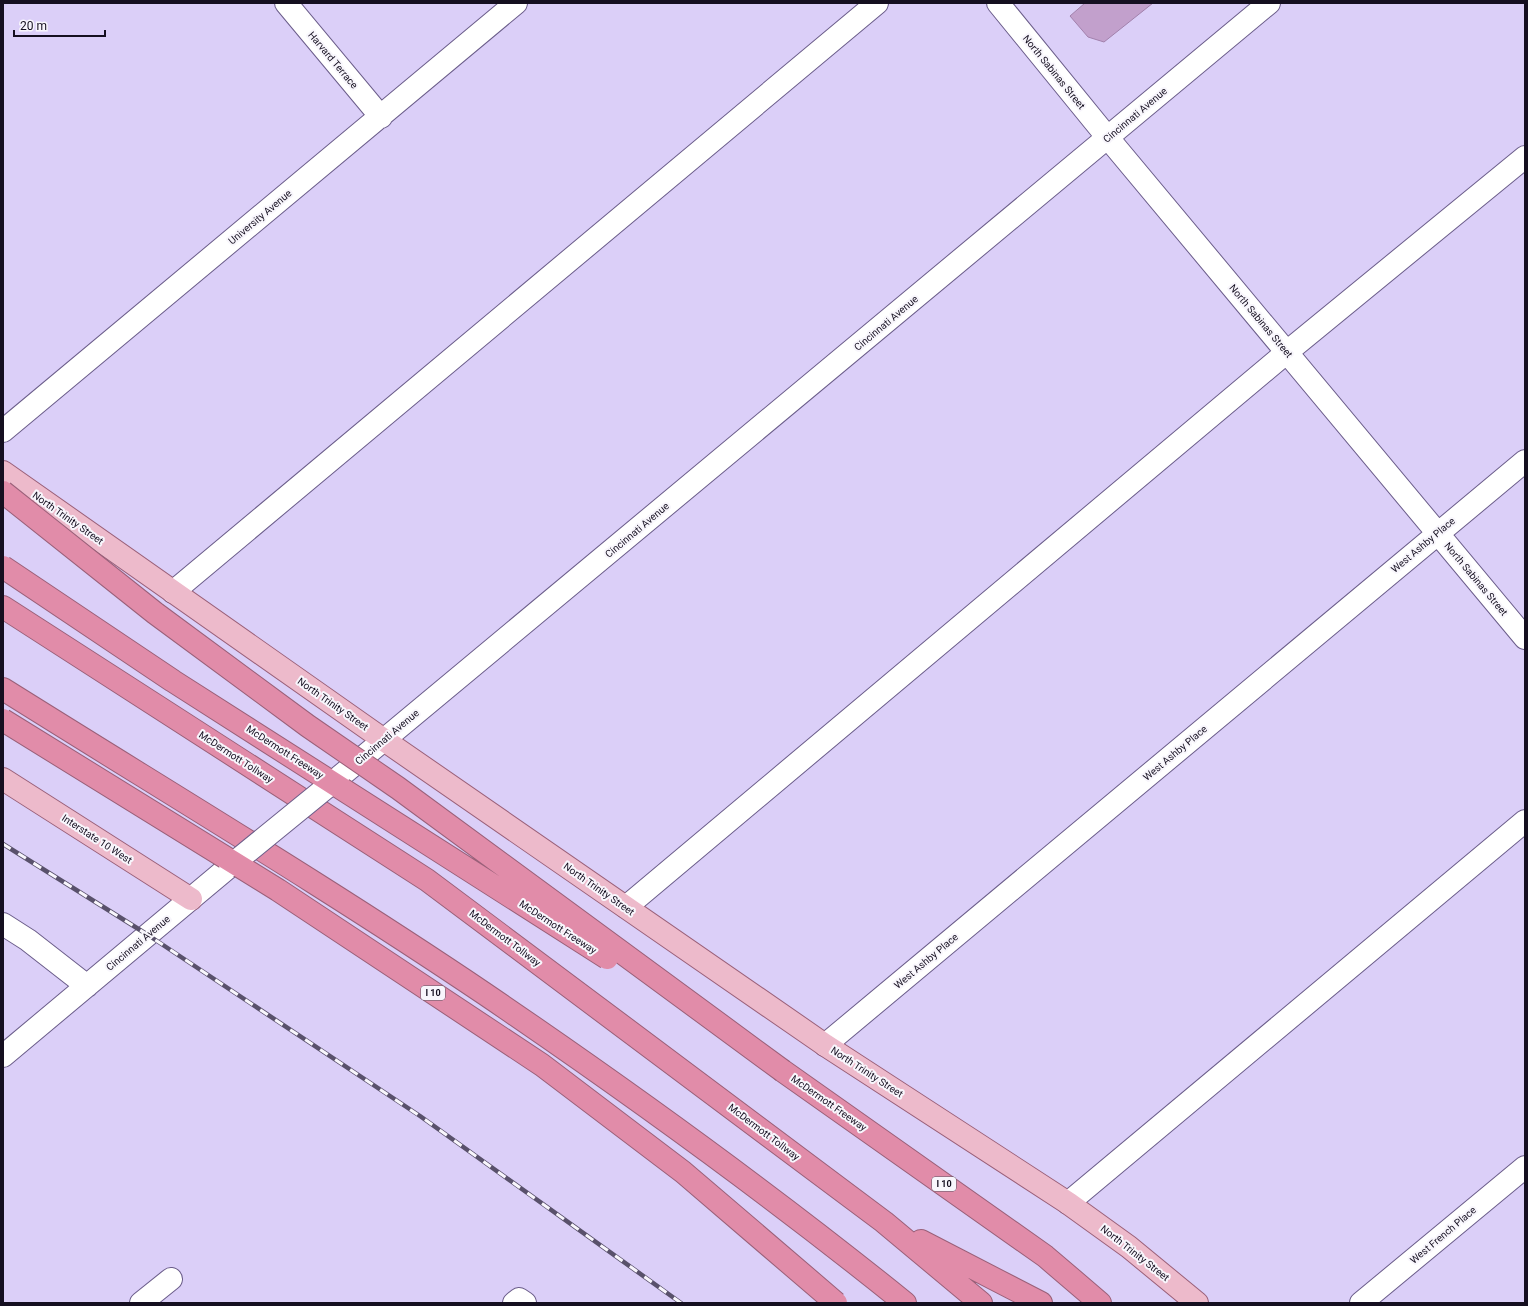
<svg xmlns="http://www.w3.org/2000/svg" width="1528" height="1306" font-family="Roboto,sans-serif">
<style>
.building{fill:#c2a0cc;stroke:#a281ac}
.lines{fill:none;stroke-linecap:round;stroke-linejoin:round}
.minor-casing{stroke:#6b5d8a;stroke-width:24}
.major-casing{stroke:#9a6079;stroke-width:24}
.highway-casing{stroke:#9a6079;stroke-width:24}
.minor{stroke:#fff;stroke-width:22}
.major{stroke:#edbacb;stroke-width:22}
.highway{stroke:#e18ca9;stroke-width:22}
.rail-casing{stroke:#59516b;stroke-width:4.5}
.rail{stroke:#f8f6fc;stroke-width:3;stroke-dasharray:9;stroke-linecap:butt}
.minor-bridge-casing{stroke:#6b5d8a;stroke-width:24;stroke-linecap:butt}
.highway-bridge-casing{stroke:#9a6079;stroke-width:24;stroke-linecap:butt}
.minor-bridge{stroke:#fff;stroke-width:22}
.highway-bridge{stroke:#e18ca9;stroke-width:22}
.labels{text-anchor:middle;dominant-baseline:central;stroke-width:4;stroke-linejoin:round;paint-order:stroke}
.shield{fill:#f8f6fc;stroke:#595462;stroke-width:1}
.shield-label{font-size:9px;font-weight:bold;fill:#150f20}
.street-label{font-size:10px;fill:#150f20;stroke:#f8f6fc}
</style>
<rect width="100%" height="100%" fill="#dbcff8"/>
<path class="building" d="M1085,3H1153L1104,42L1088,37L1070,16Z"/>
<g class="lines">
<defs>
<path id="minor" d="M286,3L381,117
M998,3L1108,138L1525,638
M3,431L516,3
M173,592L877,3
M338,778L1269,3
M626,907L1287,352L1525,157
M3,924L28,940L87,986
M825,1045L1525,461
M3,1056L230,866
M1068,1203L1525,821
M141,1303L171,1279
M514,1303L519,1299L525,1303
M1361,1303L1525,1167"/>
<path id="major" d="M3,472L384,740L825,1045L1068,1203L1129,1247L1197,1303
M3,779L191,899"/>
<path id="highway" d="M3,607L427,880L884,1222L981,1303
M3,689C164,790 328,888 485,994C629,1092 770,1194 905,1303
M783,1071L1045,1256L1100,1303
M921,1241L1041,1303"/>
</defs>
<use href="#minor" class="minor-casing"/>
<use href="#major" class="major-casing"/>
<use href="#highway" class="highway-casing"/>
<use href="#minor" class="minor"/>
<use href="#major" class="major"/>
<use href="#highway" class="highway"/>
<defs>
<path id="rail" d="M3,844L148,935L420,1116L681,1303"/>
</defs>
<use href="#rail" class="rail-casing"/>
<use href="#rail" class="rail"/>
<defs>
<path id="minor-bridge" d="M230,866L338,778"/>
<path id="highway-bridge" d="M3,492L155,613L308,726L398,788L783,1071
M3,567L173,681L607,958
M3,720L278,890L542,1065L683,1172L836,1303"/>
</defs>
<use href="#minor-bridge" class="minor-bridge-casing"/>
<use href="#highway-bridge" class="highway-bridge-casing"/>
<use href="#minor-bridge" class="minor-bridge"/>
<use href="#highway-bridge" class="highway-bridge"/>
</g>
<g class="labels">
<g class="shield">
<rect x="421" y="986" width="24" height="14" rx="3"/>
<rect x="932" y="1177" width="24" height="14" rx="3"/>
</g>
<g class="shield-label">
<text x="433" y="993">I 10</text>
<text x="944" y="1184">I 10</text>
</g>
<g class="street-label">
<text transform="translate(333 60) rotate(50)">Harvard Terrace</text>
<text transform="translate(1054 72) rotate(51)">North Sabinas Street</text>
<text transform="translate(1135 115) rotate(-40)">Cincinnati Avenue</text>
<text transform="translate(260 217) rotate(-40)">University Avenue</text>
<text transform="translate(1261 321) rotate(50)">North Sabinas Street</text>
<text transform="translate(886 323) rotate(-40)">Cincinnati Avenue</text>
<text transform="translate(68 518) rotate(35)">North Trinity Street</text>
<text transform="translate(637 530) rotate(-40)">Cincinnati Avenue</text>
<text transform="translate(1423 545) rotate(-40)">West Ashby Place</text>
<text transform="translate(1476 579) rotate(50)">North Sabinas Street</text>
<text transform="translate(333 704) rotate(35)">North Trinity Street</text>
<text transform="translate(387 737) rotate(-40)">Cincinnati Avenue</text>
<text transform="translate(285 752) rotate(33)">McDermott Freeway</text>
<text transform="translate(1175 753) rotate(-40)">West Ashby Place</text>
<text transform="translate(236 757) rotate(33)">McDermott Tollway</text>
<text transform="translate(97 839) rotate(33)">Interstate 10 West</text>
<text transform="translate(599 889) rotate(35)">North Trinity Street</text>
<text transform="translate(558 927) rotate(33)">McDermott Freeway</text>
<text transform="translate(505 938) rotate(37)">McDermott Tollway</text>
<text transform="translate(138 943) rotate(-40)">Cincinnati Avenue</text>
<text transform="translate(926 961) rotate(-40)">West Ashby Place</text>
<text transform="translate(867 1072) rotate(33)">North Trinity Street</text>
<text transform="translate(829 1103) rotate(35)">McDermott Freeway</text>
<text transform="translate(764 1132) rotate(37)">McDermott Tollway</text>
<text transform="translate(1443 1235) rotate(-40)">West French Place</text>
<text transform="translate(1135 1253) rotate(38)">North Trinity Street</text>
</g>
</g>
<rect width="1528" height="1306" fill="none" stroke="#150f20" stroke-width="8"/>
<path d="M14 30v6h91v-6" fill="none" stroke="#150f20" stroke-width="2"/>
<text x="20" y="30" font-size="12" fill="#150f20" stroke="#f8f6fc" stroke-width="3" paint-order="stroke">20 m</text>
</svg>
